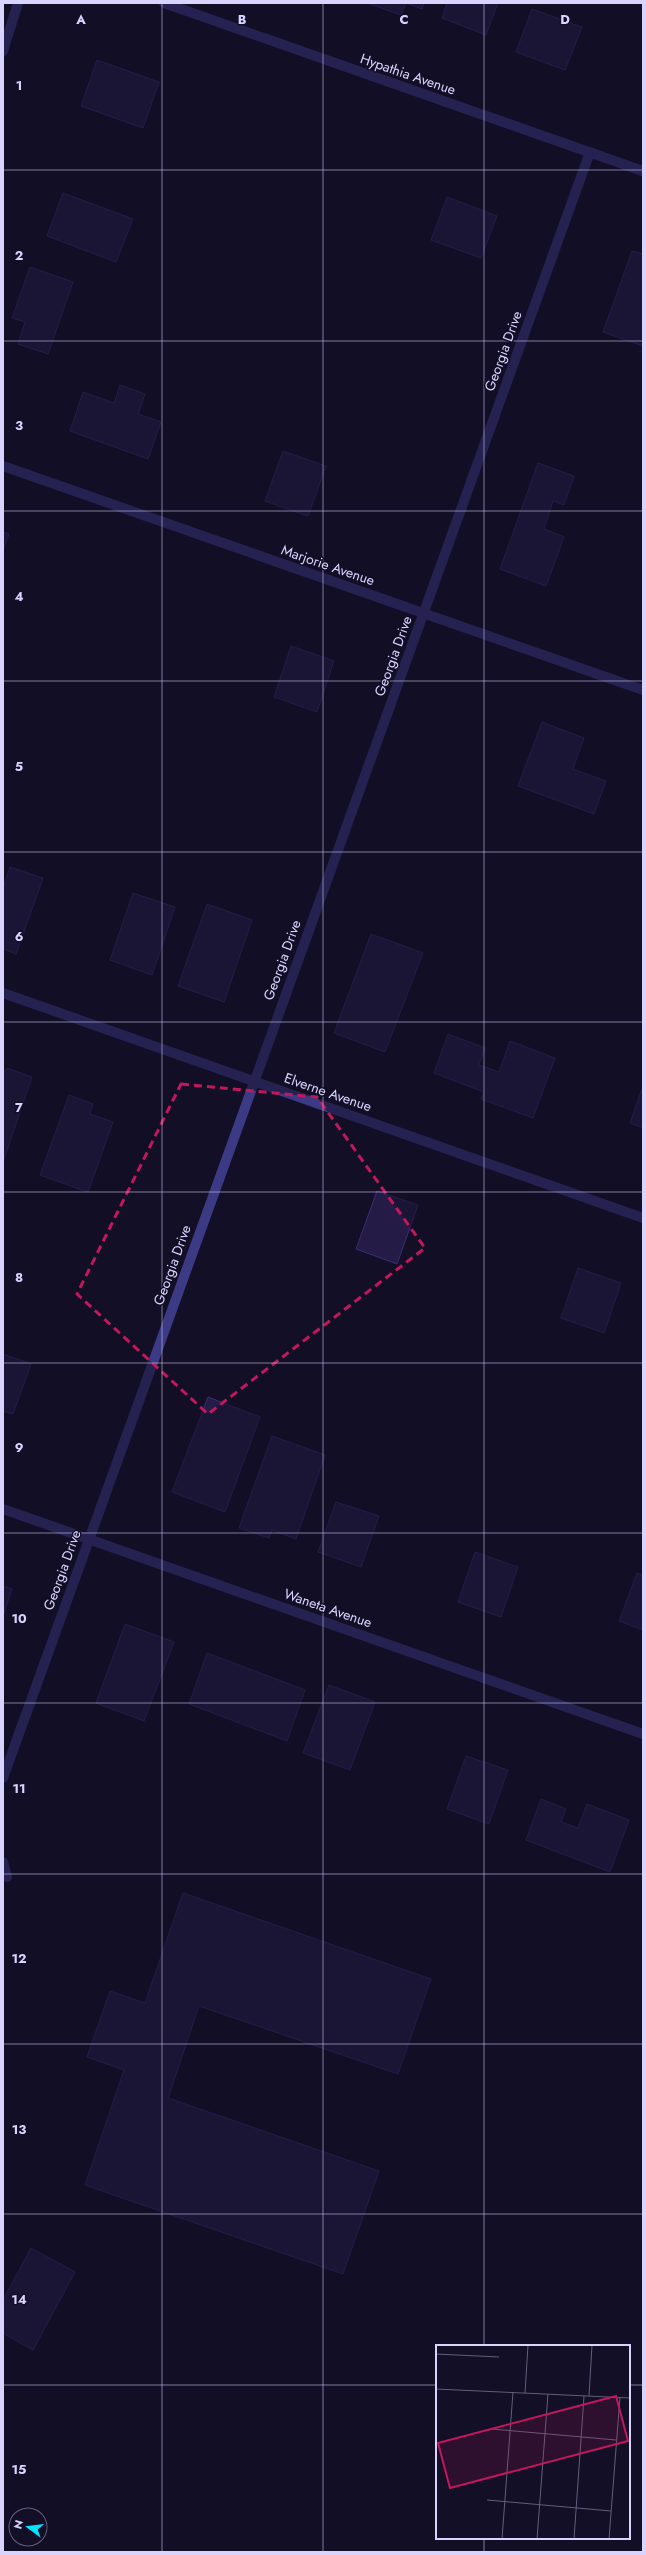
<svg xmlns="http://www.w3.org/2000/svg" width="646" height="2555" font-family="Jost,sans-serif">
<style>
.building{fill:#241b47;stroke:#3b2d73}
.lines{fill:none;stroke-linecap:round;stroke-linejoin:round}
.minor{stroke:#3d3a85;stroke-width:10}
.tertiary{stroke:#3d3a85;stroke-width:10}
.marked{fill:none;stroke:#c2185b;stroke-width:3;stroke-dasharray:8 5;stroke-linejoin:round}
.grid{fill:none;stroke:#d9d4ff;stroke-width:1;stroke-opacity:0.55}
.labels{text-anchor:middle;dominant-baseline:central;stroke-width:3;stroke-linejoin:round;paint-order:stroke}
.street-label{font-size:14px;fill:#d9d4ff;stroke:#130f26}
.inset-road{fill:none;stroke:#625e7d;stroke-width:1}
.view{fill:#c2185b;fill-opacity:0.15;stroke:#c2185b;stroke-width:2}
.inset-edge{fill:none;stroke:#d9d4ff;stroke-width:2}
.grid-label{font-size:13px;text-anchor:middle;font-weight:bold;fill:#d9d4ff;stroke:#130f26;stroke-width:3;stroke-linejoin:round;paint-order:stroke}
</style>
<rect width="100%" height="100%" fill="#130f26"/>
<path class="building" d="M367,3H424L422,9L406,3L401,15Z
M447,3H498L486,35L442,18Z
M532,9L582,27L565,70L516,52Z
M97,60L159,82L143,128L81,106Z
M63,193L133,219L116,262L47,236Z
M447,197L497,216L481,258L431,240Z
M632,251L643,254V346L603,332Z
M30,267L73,282L48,354L18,344L25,322L12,318Z
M120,385L145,394L138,414L161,422L148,459L70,431L83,392L114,403Z
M283,451L326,466L308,516L265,501Z
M538,463L574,476L564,505L553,501L544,529L564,537L546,586L500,569Z
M3,532L9,534L3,550Z
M291,646L334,661L317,712L274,697Z
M542,722L584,738L573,769L606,781L594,814L518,786Z
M10,867L43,878L16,954L3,949V888Z
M133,893L175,907L152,975L110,960Z
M207,904L252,920L224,1002L178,986Z
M371,934L423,953L385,1052L334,1033Z
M448,1034L485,1048L479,1065L499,1072L510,1041L555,1058L533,1118L481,1099L484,1092L434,1073Z
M7,1068L32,1077L3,1162V1075Z
M643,1086V1128L630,1123Z
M69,1095L93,1104L90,1114L113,1122L88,1192L40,1175Z
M377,1191L418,1205L397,1264L356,1249Z
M578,1268L621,1283L604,1333L561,1318Z
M3,1354L31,1364L13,1414L3,1411Z
M208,1397L260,1417L225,1512L172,1492Z
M272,1436L325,1455L296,1539L272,1530L269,1538L239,1528Z
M336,1502L379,1516L361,1567L318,1552Z
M475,1552L518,1567L501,1617L458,1602Z
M637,1573L643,1575V1630L619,1621Z
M3,1586L12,1589L3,1616Z
M125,1624L174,1642L144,1721L96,1703Z
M207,1653L305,1690L287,1741L189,1704Z
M329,1685L375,1702L350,1770L303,1753Z
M466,1756L508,1770L489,1824L447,1809Z
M541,1799L566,1809L561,1822L578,1828L587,1804L629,1820L610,1872L526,1840Z
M183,1893L431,1979L398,2074L199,2006L168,2098L379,2171L343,2274L85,2185L124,2070L87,2057L110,1991L145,2003Z
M31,2248L75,2272L33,2350L3,2333V2300Z"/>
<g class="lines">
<path class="minor" d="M164,3L643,171
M3,466L643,690
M3,993L643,1218
M3,1509L643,1734
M3,1778L590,152
M3,1862L7,1877"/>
<path class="tertiary" d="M3,51L18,3"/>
</g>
<path d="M0 0H646V2555H0ZM181,1084L317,1097L425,1248L208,1414L77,1294Z" fill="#130f26" fill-opacity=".55" fill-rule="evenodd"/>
<path class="marked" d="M181,1084L317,1097L425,1248L208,1414L77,1294Z"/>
<path class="grid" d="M162,3V2552M323,3V2552M484,3V2346M3,170H643M3,341H643M3,511H643M3,681H643M3,852H643M3,1022H643M3,1192H643M3,1363H643M3,1533H643M3,1703H643M3,1874H643M3,2044H643M3,2214H643M3,2385H437M629,2385H643M484,2538V2552"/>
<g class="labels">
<g class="street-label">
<text transform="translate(408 74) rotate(19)">Hypathia Avenue</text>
<text transform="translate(503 351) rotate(-70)">Georgia Drive</text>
<text transform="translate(328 565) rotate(19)">Marjorie Avenue</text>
<text transform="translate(393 656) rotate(-70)">Georgia Drive</text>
<text transform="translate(282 960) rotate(-70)">Georgia Drive</text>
<text transform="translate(328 1092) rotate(19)">Elverne Avenue</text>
<text transform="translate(172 1265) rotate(-70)">Georgia Drive</text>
<text transform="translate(62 1570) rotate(-70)">Georgia Drive</text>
<text transform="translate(328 1608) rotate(19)">Waneta Avenue</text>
</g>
</g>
<g transform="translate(436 2345)">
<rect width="194" height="194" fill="#130f26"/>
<path class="inset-road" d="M0,9L63,12M0,44L194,53M89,48L92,0M153,51L156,0M49,86L56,84L180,95M51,155L175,166M66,194L77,47M101,194L112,49M138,194L148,51M173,194L184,52"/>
<path class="view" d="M180,51L192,96L14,143L2,98Z"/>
<rect width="194" height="194" class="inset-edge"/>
</g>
<g class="grid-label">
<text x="81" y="24">A</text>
<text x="242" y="24">B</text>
<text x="404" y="24">C</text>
<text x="565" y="24">D</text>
<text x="19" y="90">1</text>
<text x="19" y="260">2</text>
<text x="19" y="430">3</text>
<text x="19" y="601">4</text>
<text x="19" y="771">5</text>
<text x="19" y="941">6</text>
<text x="19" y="1112">7</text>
<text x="19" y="1282">8</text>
<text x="19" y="1452">9</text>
<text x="19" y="1623">10</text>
<text x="19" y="1793">11</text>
<text x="19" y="1963">12</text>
<text x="19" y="2134">13</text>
<text x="19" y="2304">14</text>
<text x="19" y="2474">15</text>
</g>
<rect width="646" height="2555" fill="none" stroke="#d9d4ff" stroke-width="8"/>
<g transform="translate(28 2527) rotate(285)"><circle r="19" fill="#130f26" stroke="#625e7d"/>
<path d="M0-3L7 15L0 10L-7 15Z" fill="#00e5ff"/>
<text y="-6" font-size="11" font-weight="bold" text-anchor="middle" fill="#d9d4ff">N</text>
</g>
</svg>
